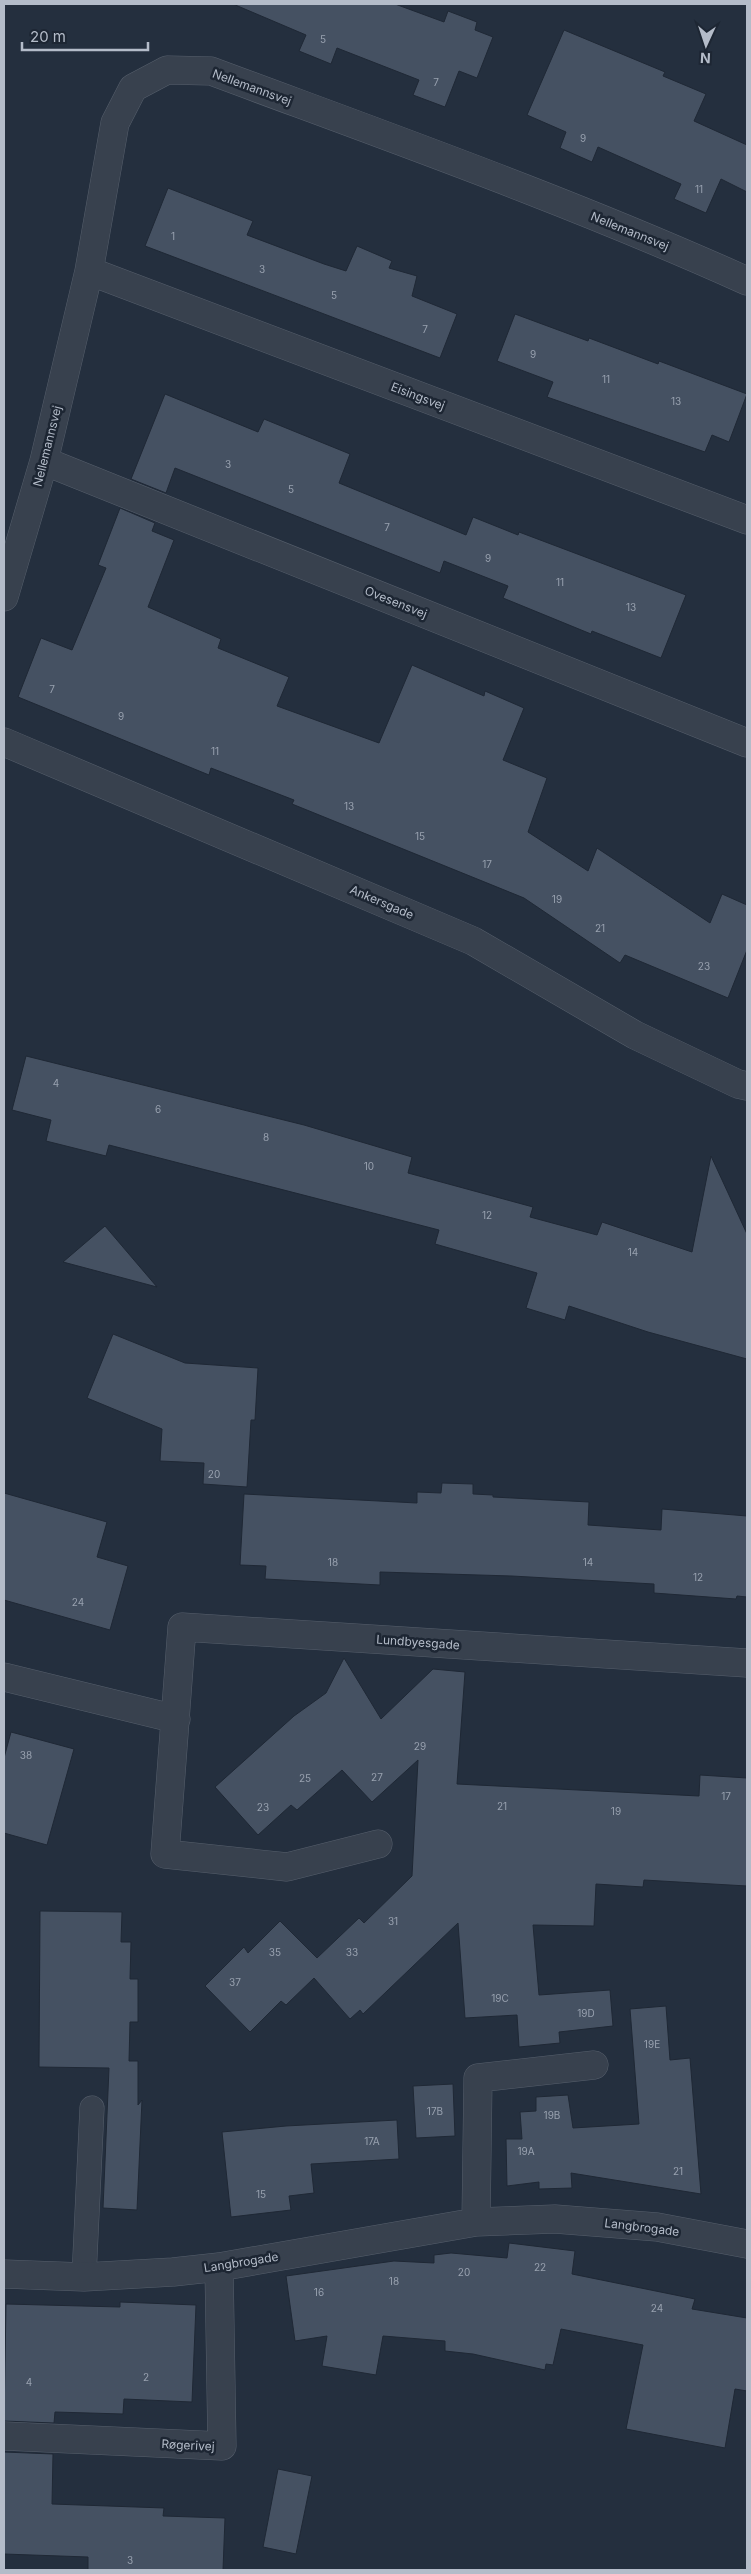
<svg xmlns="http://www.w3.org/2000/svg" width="751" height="2574" font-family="Inter,sans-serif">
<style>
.building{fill:#455162;stroke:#1f2835}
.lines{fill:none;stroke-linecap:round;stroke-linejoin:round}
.lane-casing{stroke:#565f6c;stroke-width:25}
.street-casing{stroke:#565f6c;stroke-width:29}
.lane{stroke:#38414e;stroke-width:24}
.street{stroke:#38414e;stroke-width:28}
.labels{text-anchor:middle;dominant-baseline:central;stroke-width:5;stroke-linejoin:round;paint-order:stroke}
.number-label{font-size:10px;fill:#98a1af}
.street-label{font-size:12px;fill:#b4bcc9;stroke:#1d2633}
</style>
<rect width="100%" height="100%" fill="#242f3e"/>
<path class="building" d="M233,4H395L444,22L448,11L477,22L475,30L493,37L477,78L459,71L445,107L413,95L419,80L337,48L331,64L299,51L306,35Z
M564,30L665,72L663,76L706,94L694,121L747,145V192L721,179L706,213L674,199L681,184L598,147L592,162L560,148L566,132L527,115Z
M168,188L253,221L247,235L324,264L346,271L357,246L392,261L389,268L417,276L412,296L457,314L440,358L145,246Z
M515,314L588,341L589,338L658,364L659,361L747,394L729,442L712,435L705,452L547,397L553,382L497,361Z
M165,394L258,432L264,419L350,454L339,483L466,535L473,517L518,535L519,532L686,595L661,658L592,631L591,634L503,598L508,586L444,561L440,573L175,468L166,493L131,479Z
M120,508L155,523L152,531L174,540L148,607L221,639L218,648L289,677L277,706L379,743L412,665L484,696L485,691L524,708L503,760L547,778L528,832L588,871L597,848L710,923L722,894L747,905V950L728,998L625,955L620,963L524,898L292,804L294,800L211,768L209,775L18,697L41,638L72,650L106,568L98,565Z
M26,1056L304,1125L412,1157L408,1173L533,1207L530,1217L597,1235L602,1222L692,1252L711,1156L747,1234V1359L648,1332L569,1306L565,1320L526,1308L537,1273L435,1244L439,1230L109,1145L106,1156L46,1141L51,1120L12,1110Z
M105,1226L157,1287L63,1262Z
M113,1334L185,1363L258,1368L255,1420H251L247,1487L203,1484L204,1463L160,1461L162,1429L87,1398Z
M442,1483L473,1484V1494L493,1495V1497L589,1502L588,1525L661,1530L662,1509L747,1516V1597L737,1596L736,1599L654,1593V1584L512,1576L380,1572V1585L265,1579L266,1566L240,1565L244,1494L417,1503V1492L441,1493Z
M4,1493L107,1522L97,1557L128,1566L110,1630L4,1600Z
M344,1658L381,1719L433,1669L465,1672L457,1784L699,1796L700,1775L747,1778V1886L644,1880L643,1887L596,1884L594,1926L533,1925L539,1995L610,1990L613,2026L559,2032L560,2043L519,2047L517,2015L465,2018L458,1923L363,2014L360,2010L350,2019L314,1978L286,2005L281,2001L250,2032L205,1986L244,1947L248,1953L280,1921L317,1958L359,1918L364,1923L412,1876L418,1760L372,1802L342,1770L297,1810L291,1805L258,1835L215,1787L294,1716L326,1693Z
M11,1732L74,1749L47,1845L4,1833V1758Z
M40,1911L122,1912L121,1942H131L130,1979H138V2022H130L129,2061H138V2105L142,2100L137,2210L103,2208L109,2068L39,2067Z
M666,2006L670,2060L690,2058L701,2194L571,2173L572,2188L539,2189V2182L507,2186L506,2139H522L520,2112L536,2111V2097L568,2095L573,2128L639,2124L630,2009Z
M453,2084L455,2136L416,2138L413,2086Z
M397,2120L399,2159L311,2164L314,2193L289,2196L291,2210L231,2217L222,2132L286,2126Z
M509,2243L575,2251L572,2274L695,2299L692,2309L747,2318V2391L735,2389L725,2448L626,2429L643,2345L561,2329L553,2365L546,2364L545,2370L473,2354L445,2351V2341L383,2336L376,2375L322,2366L327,2336L295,2341L286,2276L394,2261L434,2263V2255L451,2253L507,2258Z
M120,2302L196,2305L192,2402L124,2399L123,2414L55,2412L54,2423L4,2421L6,2304L120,2307Z
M4,2452L53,2454L52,2504L164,2508L163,2516L225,2518L223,2570H88V2557L4,2554Z
M278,2469L312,2476L296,2554L263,2547Z"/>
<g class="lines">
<defs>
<path id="lane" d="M84,2277L92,2108"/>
<path id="street" d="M89,271L747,520
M44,461L747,743
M4,597L44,461L89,271L115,123L133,88L167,70L211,71C391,138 572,202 747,281
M4,742L473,941L635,1035L738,1084L747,1086
M4,1677L176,1719
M378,1844L287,1867L165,1854L182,1627L747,1663
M476,2222L478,2078L594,2065
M4,2274L84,2277L173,2272L219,2267L476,2222L555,2219L657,2227L747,2244
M4,2436L222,2446L219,2267"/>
</defs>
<use href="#lane" class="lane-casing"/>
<use href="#street" class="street-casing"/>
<use href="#lane" class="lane"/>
<use href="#street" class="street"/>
</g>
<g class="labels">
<g class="number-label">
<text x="323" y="39">5</text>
<text x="436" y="82">7</text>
<text x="583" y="138">9</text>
<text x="699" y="189">11</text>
<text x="173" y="236">1</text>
<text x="262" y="269">3</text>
<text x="334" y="295">5</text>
<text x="425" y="329">7</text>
<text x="533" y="354">9</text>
<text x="606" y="379">11</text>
<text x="676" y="401">13</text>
<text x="228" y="464">3</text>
<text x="291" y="489">5</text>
<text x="387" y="527">7</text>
<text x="488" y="558">9</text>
<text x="560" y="582">11</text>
<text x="631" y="607">13</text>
<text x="52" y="689">7</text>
<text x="121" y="716">9</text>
<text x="215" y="751">11</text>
<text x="349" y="806">13</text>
<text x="420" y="836">15</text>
<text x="487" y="864">17</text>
<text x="557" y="899">19</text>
<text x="600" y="928">21</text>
<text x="704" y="966">23</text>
<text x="56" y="1083">4</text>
<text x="158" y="1109">6</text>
<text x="266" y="1137">8</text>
<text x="369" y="1166">10</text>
<text x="487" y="1215">12</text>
<text x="633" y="1252">14</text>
<text x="214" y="1474">20</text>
<text x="333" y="1562">18</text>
<text x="588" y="1562">14</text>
<text x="698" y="1577">12</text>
<text x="78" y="1602">24</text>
<text x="420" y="1746">29</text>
<text x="26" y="1755">38</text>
<text x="377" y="1777">27</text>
<text x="305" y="1778">25</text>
<text x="726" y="1796">17</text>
<text x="502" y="1806">21</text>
<text x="263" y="1807">23</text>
<text x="616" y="1811">19</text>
<text x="393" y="1921">31</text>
<text x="275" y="1952">35</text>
<text x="352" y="1952">33</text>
<text x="235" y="1982">37</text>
<text x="500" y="1998">19C</text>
<text x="586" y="2013">19D</text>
<text x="652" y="2044">19E</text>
<text x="435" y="2111">17B</text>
<text x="552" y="2115">19B</text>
<text x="372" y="2141">17A</text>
<text x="526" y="2151">19A</text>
<text x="678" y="2171">21</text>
<text x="261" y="2194">15</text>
<text x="540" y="2267">22</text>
<text x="464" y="2272">20</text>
<text x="394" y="2281">18</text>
<text x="319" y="2292">16</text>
<text x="657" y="2308">24</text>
<text x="146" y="2377">2</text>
<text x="29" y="2382">4</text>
<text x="130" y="2560">3</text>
</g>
<g class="street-label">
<text transform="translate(252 87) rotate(20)">Nellemannsvej</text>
<text transform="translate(630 231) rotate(22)">Nellemannsvej</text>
<text transform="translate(418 396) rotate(21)">Eisingsvej</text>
<text transform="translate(47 446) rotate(-76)">Nellemannsvej</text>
<text transform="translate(396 602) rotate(22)">Ovesensvej</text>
<text transform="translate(382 902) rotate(23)">Ankersgade</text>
<text transform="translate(418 1642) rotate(4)">Lundbyesgade</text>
<text transform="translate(642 2227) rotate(7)">Langbrogade</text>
<text transform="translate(241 2262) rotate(-9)">Langbrogade</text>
<text transform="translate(188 2445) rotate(3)">Røgerivej</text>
</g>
</g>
<rect width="751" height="2574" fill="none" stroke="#b4bcc9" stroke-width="10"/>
<g transform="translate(706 45) rotate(183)" stroke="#1d2633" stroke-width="4" paint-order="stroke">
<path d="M0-4L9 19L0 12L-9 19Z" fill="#b4bcc9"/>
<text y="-8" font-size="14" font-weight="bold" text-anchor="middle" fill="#b4bcc9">N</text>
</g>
<path d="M22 42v8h126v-8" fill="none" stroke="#b4bcc9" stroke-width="2.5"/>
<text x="30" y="42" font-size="15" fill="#b4bcc9" stroke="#1d2633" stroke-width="4" paint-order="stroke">20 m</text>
</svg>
